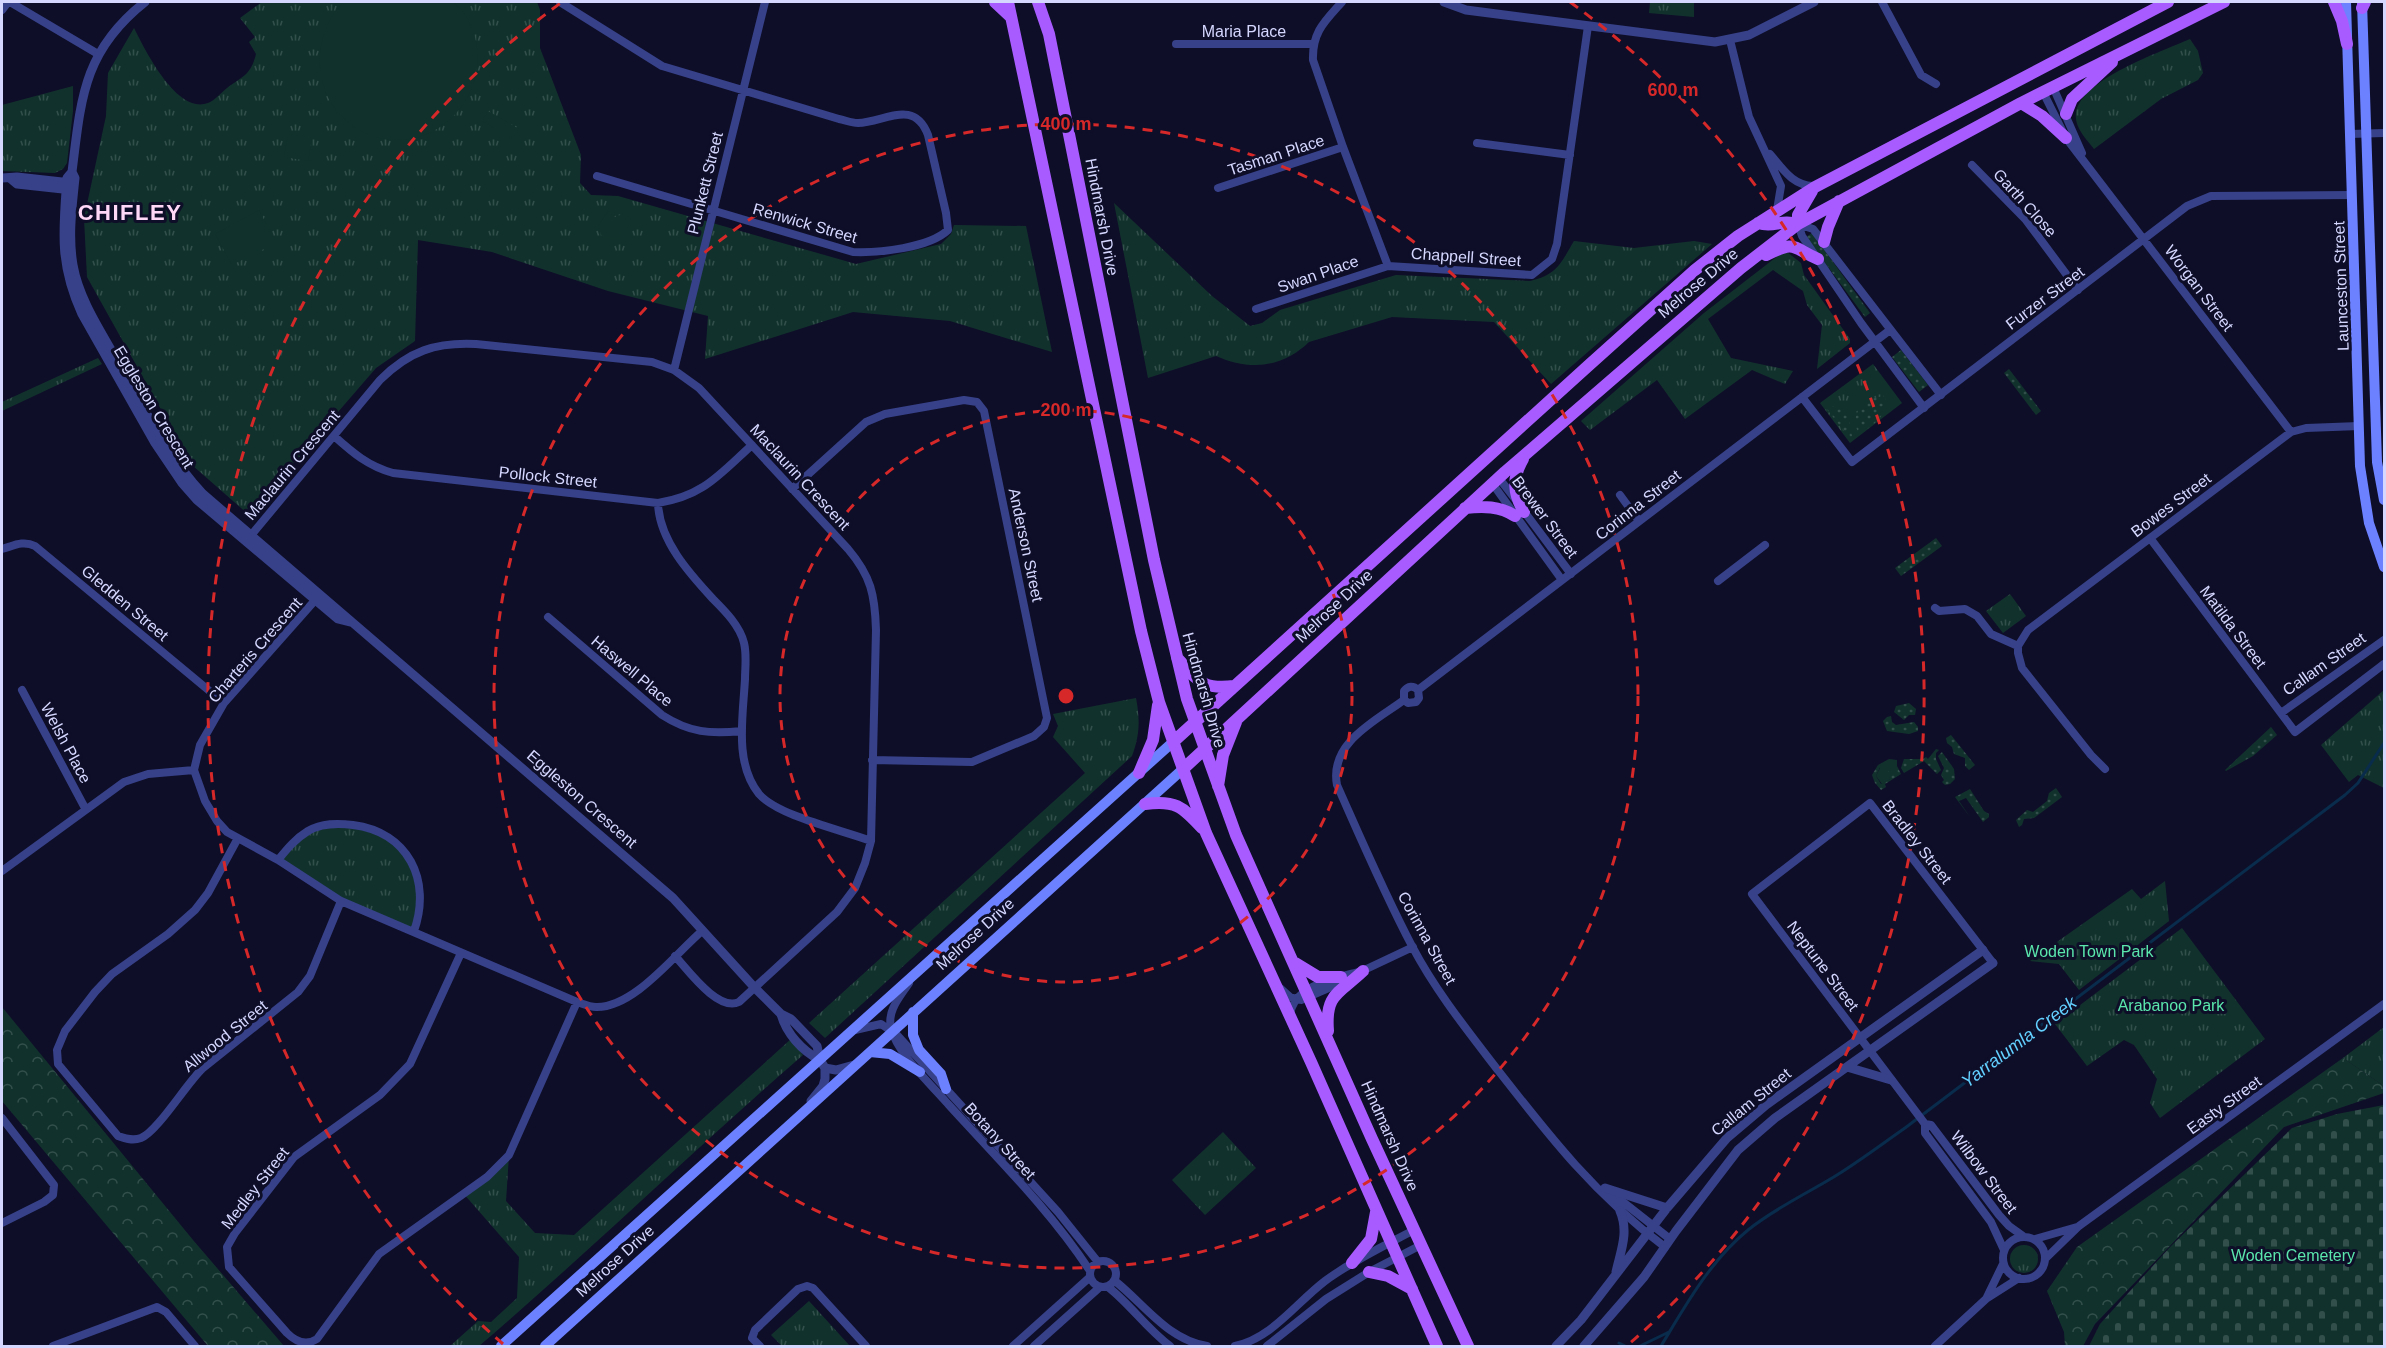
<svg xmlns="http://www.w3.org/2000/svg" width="2386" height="1348" font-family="Arial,sans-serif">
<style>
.grass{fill:url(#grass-tufts)}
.forest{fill:url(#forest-crowns)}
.cemetery{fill:url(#cemetery-stones)}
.garden{fill:url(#garden-dots)}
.pitch{fill:#11322c}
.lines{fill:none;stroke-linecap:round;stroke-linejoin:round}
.stream{stroke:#092c4c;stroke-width:3}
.minor{stroke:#374189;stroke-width:8}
.tertiary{stroke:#374189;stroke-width:9}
.secondary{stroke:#6c81ff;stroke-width:10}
.primary{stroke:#a85cff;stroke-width:12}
.ring{fill:none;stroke:#d62828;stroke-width:3;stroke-dasharray:10 8}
.labels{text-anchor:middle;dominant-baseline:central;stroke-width:6;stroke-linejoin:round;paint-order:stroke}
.street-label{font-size:16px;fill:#d5d7ff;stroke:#0e0e28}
.park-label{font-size:16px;fill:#5ae6ac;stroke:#0e0e28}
.water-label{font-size:18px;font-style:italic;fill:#63d0ff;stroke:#0e0e28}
.district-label{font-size:22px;font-weight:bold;letter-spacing:1.5px;fill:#ffd7f7;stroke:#0e0e28}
.centre{fill:#d62828;stroke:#0e0e28;stroke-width:3}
.ring-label{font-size:18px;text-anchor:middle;font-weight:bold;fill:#d62828;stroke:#0e0e28;stroke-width:6;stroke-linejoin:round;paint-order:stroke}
</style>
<defs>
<pattern id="grass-tufts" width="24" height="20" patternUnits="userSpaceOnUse" patternTransform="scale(1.5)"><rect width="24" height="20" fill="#11322c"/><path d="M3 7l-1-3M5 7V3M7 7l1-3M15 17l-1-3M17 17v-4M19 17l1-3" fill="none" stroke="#334f4c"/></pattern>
<pattern id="forest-crowns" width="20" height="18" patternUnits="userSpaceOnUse" patternTransform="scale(1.5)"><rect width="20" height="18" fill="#11322c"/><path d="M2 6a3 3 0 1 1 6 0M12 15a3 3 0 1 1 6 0" fill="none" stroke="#334f4c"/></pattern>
<pattern id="cemetery-stones" width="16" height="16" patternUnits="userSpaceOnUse" patternTransform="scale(1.5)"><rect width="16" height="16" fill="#11322c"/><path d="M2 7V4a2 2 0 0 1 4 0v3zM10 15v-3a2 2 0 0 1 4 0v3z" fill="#334f4c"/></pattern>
<pattern id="garden-dots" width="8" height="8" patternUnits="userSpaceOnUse" patternTransform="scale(1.5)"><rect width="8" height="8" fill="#11322c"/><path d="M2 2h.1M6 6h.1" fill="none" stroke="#334f4c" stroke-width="1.8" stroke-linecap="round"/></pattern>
</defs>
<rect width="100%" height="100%" fill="#0e0e28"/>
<path class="grass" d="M262,2H537L540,10V48L581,155L580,183L591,195L618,196L856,264L941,244L951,234L954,225L1026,226L1052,352L950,321L853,312L705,359L708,316L608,291L492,252L418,240L415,341L376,368L249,515L192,465L87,277L84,218L106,116L108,73L134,28C145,50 177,115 208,103C214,101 222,92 227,88C243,76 251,75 256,54L249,42L255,37L240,18Z
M1650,2H1694V17L1649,13Z
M2190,39L2198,51L2203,73L2198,80L2161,99L2094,149C2086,139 2074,127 2076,113C2081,79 2161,52 2190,39Z
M73,86V111L67,163L63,169L55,173L2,171V105Z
M1114,203L1212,296L1250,326L1262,323L1280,310L1396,275L1530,281C1557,275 1561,263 1574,241L1634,248L1694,241L1712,244L1551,384L1494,322L1392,317L1309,342C1282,368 1250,371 1216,356L1148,378Z
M1787,252L1801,263L1804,275L1850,339V343L1817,369L1822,325L1807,305L1803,291L1773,270L1708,319L1731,358L1793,371L1785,384L1752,370L1685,419L1657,380L1590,430L1581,421L1704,313L1779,255Z
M98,358L102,364L2,411V402Z
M1873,364L1902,403L1850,443L1820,403Z
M2010,594L2026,616L2003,633L1986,611Z
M2384,690V788L2358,775L2349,782L2321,745Z
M1136,698C1140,719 1140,735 1132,756L825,1038L809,1023L1085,773L1053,737L1058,726L1053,714Z
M1889,759L1897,760V766L1889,771L1890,779L1882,784L1876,776L1880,768L1878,765Z
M321,826L367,827L402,846L420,888L414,931L341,901L278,860L290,845Z
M2165,881L2169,921L2079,990L2059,964L2030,961L2132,889L2141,899Z
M2182,928L2265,1039L2160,1118L2150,1103L2157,1079L2134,1045L2124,1040L2087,1066L2055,1024Z
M2384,1027V1086L2343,1058Z
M791,1039L803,1055C693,1150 589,1252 479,1346H450L478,1321L491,1322L517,1298L519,1257L463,1193L509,1155L506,1201L535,1233L574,1235Z
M1223,1132L1256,1168L1205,1215L1172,1180Z
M2010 1259a14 14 0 1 1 28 0a14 14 0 1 1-28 0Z
M809,1301L850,1346H782L771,1335Z"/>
<path class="forest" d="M2,1007L193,1240L284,1346H208L2,1101Z
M2343,1058L2384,1086V1093L2284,1127L2095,1324L2083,1346H2065L2064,1332L2047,1291L2077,1247Z"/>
<path class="cemetery" d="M2384,1105V1346H2089L2100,1324L2171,1246L2292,1128L2337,1114Z"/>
<path class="garden" d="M1812,233L1870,313L1865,317L1806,237Z
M1901,350L1928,385L1919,392L1892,357Z
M2009,369L2041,411L2036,415L2004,373Z
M1885,396C1889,417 1872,425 1859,435C1849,414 1862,398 1885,396Z
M1835,406L1843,408L1849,418L1852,436L1850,438L1825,407Z
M1936,538L1942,546L1901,576L1895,568Z
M1909,703L1916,709L1915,715H1909L1904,720L1894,712L1896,706Z
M1891,716L1892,722L1896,725L1914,722L1918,727V731L1909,734L1887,731L1883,721L1887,717Z
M2271,727L2277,735L2253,756L2226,771L2225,770Z
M1951,735L1975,765L1969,770L1965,766V758L1954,754L1952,747L1947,743L1946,738Z
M1936,749L1939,750L1936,753V759L1941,770L1937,774L1924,761L1904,773L1901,768L1904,759H1923L1926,757L1928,759Z
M1942,752L1954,769L1955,779L1950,784L1945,785L1942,782L1944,780L1941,775L1944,768L1938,756Z
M1878,765L1880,767L1876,776L1881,784L1890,779L1888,772L1891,768L1897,766L1901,774L1885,784L1886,787L1881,790L1875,783L1872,775Z
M2056,788L2062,797L2034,818L2024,819L2022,825L2019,827L2016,820L2027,810L2033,812L2047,801L2049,793Z
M1970,789L1984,811L1989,814V817L1983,822L1966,798L1959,801L1970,817L1955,797Z"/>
<path class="pitch" d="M343,2H453C472,16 480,44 477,67C471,120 416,156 365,133C313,108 306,42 343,2Z
M488,111L519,129L513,139L482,121Z
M288,134L312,138L308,161L284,157Z
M259,210L276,243L232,265L215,234Z
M608,211L615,217L625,213L631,220V225L621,229L619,239L602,237L598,226Z"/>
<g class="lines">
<path class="stream" d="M1619,1343L1625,1346
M1640,1346L1669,1332
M1661,1346C1686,1305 1710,1261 1748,1230C1775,1208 1808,1193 1837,1175C1861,1160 1882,1144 1905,1128L2345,795L2358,783L2384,743"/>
<path class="minor" d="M10,2L98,54
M560,2L662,66L839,119C845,120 851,123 858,123C885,122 914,98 928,135L946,213L948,230C929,248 879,253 853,252L597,176
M1342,2C1325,21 1312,32 1313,60L1343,147L1388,266L1532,275L1552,259L1557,244L1588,26
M1882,2L1921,75L1936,84
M2,10L8,2
M1730,40L1749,117L1781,186L1777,210
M1176,44H1312
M2053,87L2082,153
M2043,92L2066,138L2291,432
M2350,134L2384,133
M1477,143L1570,155
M1770,154C1783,169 1792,185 1813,186
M1972,165L2026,220L2078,290
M1218,188L1343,147
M1798,224L1813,229L1941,395
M1798,224L1802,236L1861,323L1924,408
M1256,309L1388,266
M674,370L765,2
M1802,397L1852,462L2187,206L2211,196L2352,195
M334,436C353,453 368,466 393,473L658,503C703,496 719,475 752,445
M1498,477L1516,500
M1492,483L1562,580
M792,489L866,422L885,414L964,400L977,402L984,411L1047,718L1044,727L1034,736L972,762L872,760
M1620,495L1639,521
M658,503C659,540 689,573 713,599C725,611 740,626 744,643C747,655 745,668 745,679C743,717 734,763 759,794C778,816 842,830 871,841
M1523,510L1571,574
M2150,538L2295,732L2384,664
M248,539L380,380C409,351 436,342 476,344L652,362L674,370L699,388L848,549C871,576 875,595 876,630L871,841L865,863L855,888L837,912L739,1002C718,1012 688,970 675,956
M2,549C13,546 23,540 35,546L224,703
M1718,581L1765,545
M317,598L224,703L200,745L194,770L205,801L217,821L227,832L278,860L341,901L577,1002C583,1004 590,1007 596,1007C634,1008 675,954 702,931
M1935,608L1939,611L1965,609L1977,616L1991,634L2018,646
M548,617L662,715C690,733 710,734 742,731
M2018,646L2028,630L2291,432L2306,428L2359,426
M2018,646V653L2022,668L2091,755L2105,769
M22,690L85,808
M1418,690L1890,330
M1404,700C1375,721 1329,743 1337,785C1361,839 1384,893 1412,946C1435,990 1467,1030 1497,1069C1550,1137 1595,1195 1665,1247
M1404,700L1408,703L1416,702L1419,698L1418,690
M1404,700V691C1408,686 1413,685 1418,690
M2281,713L2384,640
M238,838L208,893L195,910L168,934L112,974L95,992L65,1031L57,1050L58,1064L118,1136C126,1139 133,1141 141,1138C157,1132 187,1083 202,1069L298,992L310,976L341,901
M278,860C287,849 295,839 308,831C322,823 337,823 353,825C408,832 432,880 414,931
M2,871L124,782L148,774L194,770
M461,953L410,1064L380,1095L294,1157L235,1233L227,1247L229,1267L287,1333C296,1342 306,1346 317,1339L379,1254L487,1177L509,1155L577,1002
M1360,972L1413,947
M909,983C900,997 887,1010 891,1028C897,1054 931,1084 948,1104C997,1158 1050,1210 1090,1271
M1280,988L1290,997L1301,1000L1347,980
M1290,1016C1292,986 1335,978 1358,972
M855,1030L881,1024L897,1035L1058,1212L1098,1262
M2,1118L54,1185L53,1195L44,1202L2,1223
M1925,1124L1752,894L1870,803L1993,963
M1609,1191L1670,1239
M2003 1258a21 21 0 1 1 42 0a21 21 0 1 1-42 0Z
M2035,1239L2077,1227
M2004,1250L1991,1222L1925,1133V1124L1931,1125L1999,1215L2009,1226L2023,1236
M2045,1259L2079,1226L2384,1004
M1090 1274a13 13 0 1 1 26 0a13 13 0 1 1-26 0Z
M1115,1281C1144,1304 1168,1340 1207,1346
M1108,1287C1130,1304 1147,1329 1170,1346
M1987,1297L2003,1264
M53,1346L157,1307L166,1312L195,1346
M760,1346L752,1338L755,1330L798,1289L807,1286L813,1288L866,1346
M1013,1346L1090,1277
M1034,1346L1100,1287
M1235,1346C1272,1338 1295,1304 1325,1281C1352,1261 1384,1246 1414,1230
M1267,1346L1326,1299L1369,1272L1421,1245
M1935,1346L1986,1299L2019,1278"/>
<path class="tertiary" d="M145,2C83,51 81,99 72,172L75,178C72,207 68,236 73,265C79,299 100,330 117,360C143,406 166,455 203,494L673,898L754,987L781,1014L791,1019L817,1046L820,1060L825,1068V1079L823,1086L811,1101
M1444,2L1466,10L1715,42L1749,35L1814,2
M72,172L67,178C63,231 59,264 82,314L155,443L182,483L197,500L338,619L350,622
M2,178L17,177L71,183
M11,179L17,184L72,190
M781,1014C786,1033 802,1051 820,1060
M1847,1067L1891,1080
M825,1068L836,1070L854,1065
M1605,1188L1667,1208
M1616,1272C1621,1250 1629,1232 1620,1211
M1556,1346L1581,1320L1667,1208L1727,1138L1766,1105L1983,950
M1584,1346L1644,1277L1676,1231L1738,1150L1775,1118L1993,963"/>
<path class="secondary" d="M2346,2L2360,466L2369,523L2384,567
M2362,2L2377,462L2384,500
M913,1012V1035L919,1050L941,1074L946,1089
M870,1052L890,1054L920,1072
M501,1346L1173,742
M545,1346L1183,769"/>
<path class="primary" d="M995,2L1011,17
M1008,2L1141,631L1159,702L1206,833L1311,1062L1437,1346
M1038,2L1049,34L1154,560L1187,699L1236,835L1372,1139L1468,1346
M2334,2L2342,21L2347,44
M2362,8L2365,2
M2021,103L2042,116L2066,138
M2066,114L2072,99L2112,62
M1758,223C1775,228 1779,219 1798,224
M1798,224V215L1812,191
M1824,242L1828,227L1839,201
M1766,255C1797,240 1791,247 1818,259
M1523,459C1512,478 1513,493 1524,512
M1465,508C1483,506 1500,506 1515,516
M1177,658C1198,680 1201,690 1234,686
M1173,742L1588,366L1695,270L1738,236L1815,187L2168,2
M1183,769L1505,472L1741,268L1798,224L2021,103L2224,2
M1139,773L1153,740L1158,705
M1218,786L1223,755L1236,722
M1145,804C1175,800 1182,806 1202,828
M1295,963L1318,977H1341
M1328,1031C1325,993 1339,994 1363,971
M1352,1263L1371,1239L1376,1212
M1369,1272L1388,1276L1412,1289"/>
</g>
<g class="ring">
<circle cx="1066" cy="696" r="286"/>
<circle cx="1066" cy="696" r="572"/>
<path d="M503 1344A858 858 0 0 1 562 2M1570 2A858 858 0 0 1 1629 1344"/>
</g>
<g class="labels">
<g class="street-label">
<text x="1244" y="31">Maria Place</text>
<text transform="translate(1276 155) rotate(-18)">Tasman Place</text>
<text transform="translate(705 183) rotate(-76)">Plunkett Street</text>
<text transform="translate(2025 203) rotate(48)">Garth Close</text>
<text transform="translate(1102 217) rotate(79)">Hindmarsh Drive</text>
<text transform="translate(805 223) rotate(16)">Renwick Street</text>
<text transform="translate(1466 257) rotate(4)">Chappell Street</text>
<text transform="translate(1318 274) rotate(-19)">Swan Place</text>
<text transform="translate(1698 283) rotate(-40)">Melrose Drive</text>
<text transform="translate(2341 286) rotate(-92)">Launceston Street</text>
<text transform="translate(2199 288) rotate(53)">Worgan Street</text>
<text transform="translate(2045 298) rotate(-37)">Furzer Street</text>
<text transform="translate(154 407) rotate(59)">Eggleston Crescent</text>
<text transform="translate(292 465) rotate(-50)">Maclaurin Crescent</text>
<text transform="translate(548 477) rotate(6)">Pollock Street</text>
<text transform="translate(800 477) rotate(47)">Maclaurin Crescent</text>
<text transform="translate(1638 505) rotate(-38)">Corinna Street</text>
<text transform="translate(2171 505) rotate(-37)">Bowes Street</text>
<text transform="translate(1545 517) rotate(53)">Brewer Street</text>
<text transform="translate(1026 545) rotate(78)">Anderson Street</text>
<text transform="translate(125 603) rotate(40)">Gledden Street</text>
<text transform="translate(1334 606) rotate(-43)">Melrose Drive</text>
<text transform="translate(2233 627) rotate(53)">Matilda Street</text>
<text transform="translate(255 650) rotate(-49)">Charteris Crescent</text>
<text transform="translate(2324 664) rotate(-35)">Callam Street</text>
<text transform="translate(632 671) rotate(40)">Haswell Place</text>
<text transform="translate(1204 690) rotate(74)">Hindmarsh Drive</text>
<text transform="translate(66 743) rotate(62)">Welsh Place</text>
<text transform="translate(582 799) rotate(41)">Eggleston Crescent</text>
<text transform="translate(1917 842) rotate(52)">Bradley Street</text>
<text transform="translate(975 934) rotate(-42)">Melrose Drive</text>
<text transform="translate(1427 938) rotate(61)">Corinna Street</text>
<text transform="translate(1823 966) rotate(53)">Neptune Street</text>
<text transform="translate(225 1036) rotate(-39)">Allwood Street</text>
<text transform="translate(1751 1102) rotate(-39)">Callam Street</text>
<text transform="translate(2224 1105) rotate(-36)">Easty Street</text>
<text transform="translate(1390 1136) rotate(66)">Hindmarsh Drive</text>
<text transform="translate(1000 1141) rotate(48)">Botany Street</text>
<text transform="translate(1984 1172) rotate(53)">Wilbow Street</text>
<text transform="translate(255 1188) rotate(-52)">Medley Street</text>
<text transform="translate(615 1261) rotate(-42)">Melrose Drive</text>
</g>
<g class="park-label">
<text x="2089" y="951">Woden Town Park</text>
<text x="2171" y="1005">Arabanoo Park</text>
<text x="2293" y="1255">Woden Cemetery</text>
</g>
<g class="water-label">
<text transform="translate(2019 1042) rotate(-37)">Yarralumla Creek</text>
</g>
<g class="district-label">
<text x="130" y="212">CHIFLEY</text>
</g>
</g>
<circle cx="1066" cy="696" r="9" class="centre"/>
<g class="ring-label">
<text x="1673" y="96">600 m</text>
<text x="1066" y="130">400 m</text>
<text x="1066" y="416">200 m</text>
</g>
<rect width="2386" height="1348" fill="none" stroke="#d5d7ff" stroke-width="6"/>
</svg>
